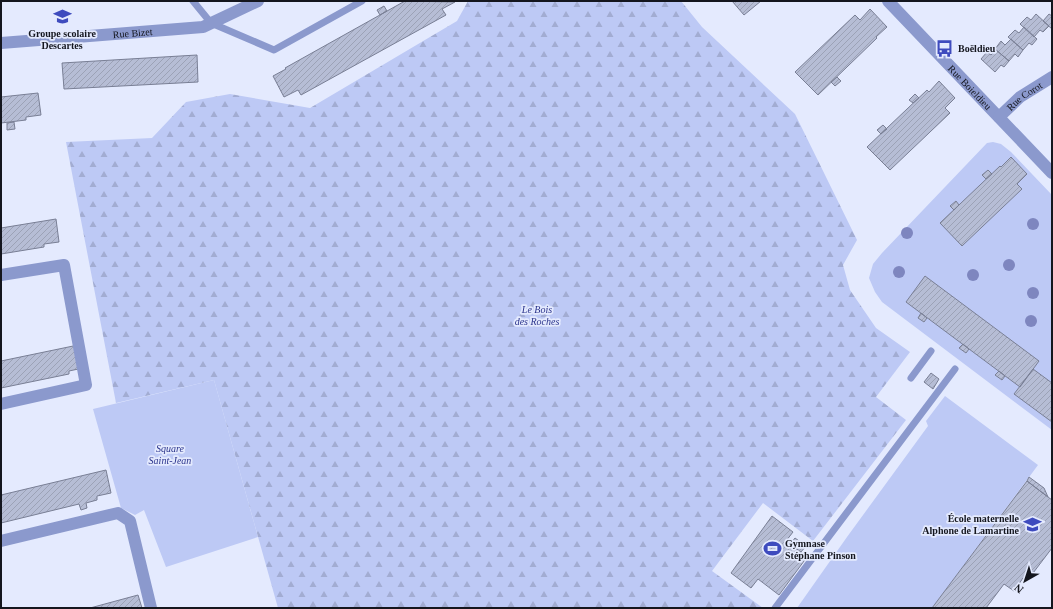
<svg xmlns="http://www.w3.org/2000/svg" width="1053" height="609" font-family="'Times New Roman',serif">
<style>
.green{fill:#bdc9f5}
.forest{fill:url(#forest-firs)}
.building{fill:url(#building-hatch);stroke:#797f95}
.lines{fill:none;stroke-linecap:round;stroke-linejoin:round}
.lane{stroke:#8b99cd;stroke-width:7}
.street{stroke:#8b99cd;stroke-width:12}
.tree{fill:#7e86bf}
.labels{text-anchor:middle;dominant-baseline:central;stroke-width:3.5;stroke-linejoin:round;paint-order:stroke}
.street-label{font-size:10px;fill:#14161e;stroke:#e4eafe}
.poi-label{font-size:10px;font-weight:bold;fill:#14161e;stroke:#e4eafe;text-anchor:start}
.park-label{font-size:10px;font-style:italic;fill:#2b348c;stroke:#e4eafe}
</style>
<defs>
<pattern id="forest-firs" width="22" height="20" patternUnits="userSpaceOnUse"><rect width="22" height="20" fill="#bdc9f5"/><path d="M5 1l3.5 6h-7zM16 11l3.5 6h-7z" fill="#a2acd2"/></pattern>
<pattern id="building-hatch" width="6" height="6" patternUnits="userSpaceOnUse"><rect width="6" height="6" fill="#b6bdd5"/><path d="M-1 1l2-2M0 6l6-6M5 7l2-2" fill="none" stroke="#9ca2b6"/></pattern>
</defs>
<rect width="100%" height="100%" fill="#e4eafe"/>
<path class="green" d="M993,142L1001,144L1011,152L1052,195V430L882,302L875,292L869,278L873,264L882,253L987,143Z
M214,380L258,537L166,567L144,510L135,515L121,508L93,409Z
M945,396L1038,465L932,608H797L847,537L928,426L926,421Z"/>
<path class="forest" d="M468,1H681L702,27L795,114L857,240L843,265L850,290L876,328L910,352L876,397L906,420L813,541L763,503L712,571L763,608H278L214,380L116,403L66,142L152,138L186,102L230,94L310,108L457,21Z"/>
<path class="building" d="M405,1L455,2L442,9L446,15L301,95L298,90L284,97L273,76L286,69L285,68Z
M732,1H761L744,15Z
M384,6L387,11L380,15L377,10Z
M870,9L887,27L876,37L877,38L818,95L795,72L855,15L860,20Z
M1036,14L1049,26L1043,32L1040,30L1034,37L1020,24L1027,17L1031,20Z
M1049,14L1052,16V29L1043,21Z
M1024,27L1037,39L1032,45L1029,43L1023,50L1008,37L1015,30L1019,33Z
M1011,39L1023,50L1018,57L1015,54L1009,61L995,49L1001,41L1005,45Z
M996,50L1009,61L1004,67L1001,65L995,72L981,59L987,52L991,55Z
M197,55L198,82L64,89L62,63Z
M837,77L841,81L835,86L831,82Z
M939,81L955,98L945,108L950,113L890,170L867,147L927,90L929,92Z
M38,93L41,115L26,117V120L1,123V97Z
M915,94L919,98L913,103L909,100Z
M14,122L15,129L7,130V123Z
M883,125L887,129L881,134L877,130Z
M1011,157L1027,174L1017,184L1022,189L962,246L940,223L1000,166L1001,167Z
M988,170L992,174L986,179L982,175Z
M956,201L959,205L954,210L950,206Z
M56,219L59,242L44,244V247L1,254V228Z
M925,276L1039,361L1020,387L906,302Z
M921,313L927,318L924,322L918,318Z
M963,344L969,349L966,353L959,348Z
M78,345L83,368L69,371V374L1,388V361Z
M1033,369L1052,383V422L1014,394Z
M999,371L1005,376L1002,380L995,375Z
M931,373L939,379L933,389L924,382Z
M106,470L111,493L97,496V500L86,503L87,508L81,510L79,504L1,523V495Z
M1029,477L1044,488L1048,497L1027,481Z
M1027,481L1052,500V548L1027,581L1023,578L1014,591L1004,584L986,608H932Z
M772,516L793,532L786,541L807,557L779,595L758,579L751,588L731,573Z
M795,538L806,546L801,552L790,544Z
M138,595L142,608H90Z"/>
<g class="lines">
<path class="lane" d="M193,1L211,23L274,50L362,1
M911,378L931,351
M775,608L955,369"/>
<g class="street">
<path id="s1" d="M888,1L1052,173"/>
<path id="s2" d="M1,43L203,27L258,1"/>
<path id="s3" d="M999,117L1020,97L1052,77"/>
<path d="M1,275L64,265L86,385L1,404"/>
<path d="M1,541L118,513L130,521L151,608"/>
</g>
</g>
<g class="tree">
<circle cx="1033" cy="224" r="6"/>
<circle cx="907" cy="233" r="6"/>
<circle cx="1009" cy="265" r="6"/>
<circle cx="899" cy="272" r="6"/>
<circle cx="973" cy="275" r="6"/>
<circle cx="1033" cy="293" r="6"/>
<circle cx="1031" cy="321" r="6"/>
</g>
<defs>
<symbol id="school-bare" viewBox="-9 -9 18 18"><path d="M0-5L7-2L0 1L-7-2ZM-4 1L0 2.5L4 1V4Q0 6-4 4Z" fill="#3e4bbe" stroke="#e4eafe" stroke-width="2.5" paint-order="stroke"/></symbol>
<symbol id="bus-bare" viewBox="-9 -9 18 18"><path d="M-5-6H5V4H4V6H2V4H-2V6H-4V4H-5ZM-3.5-4V0h7V-4ZM-3.5 1.2v1.5H-2V1.2ZM2 1.2v1.5H3.5V1.2Z" fill="#3e4bbe" stroke="#e4eafe" stroke-width="2.5" paint-order="stroke"/></symbol>
<symbol id="stadium-bare" viewBox="-9 -9 18 18"><path d="M0-5a6.5 5 0 1 0 0 10a6.5 5 0 1 0 0-10ZM-3.5-1.8h7v3.6h-7Z" fill="#3e4bbe" stroke="#e4eafe" stroke-width="2.5" paint-order="stroke"/></symbol>
</defs>
<g fill-rule="evenodd">
<use href="#school-bare" x="50" y="4" width="25" height="25"/>
<use href="#bus-bare" x="932" y="36" width="25" height="25"/>
<use href="#school-bare" x="1020" y="512" width="25" height="25"/>
<use href="#stadium-bare" x="760" y="536" width="25" height="25"/>
</g>
<g class="labels">
<g class="street-label">
<text stroke="none"><textPath href="#s2" startOffset="132">Rue Bizet</textPath></text>
<text stroke="none"><textPath href="#s1" startOffset="119">Rue Boieldieu</textPath></text>
<text stroke="none"><textPath href="#s3" startOffset="33">Rue Corot</textPath></text>
</g>
<g class="poi-label">
<text x="62" y="33" text-anchor="middle">Groupe scolaire<tspan x="62" dy="12">Descartes</tspan></text>
<text x="958" y="48">Boëldieu</text>
<text x="1019" y="518" text-anchor="end">École maternelle<tspan x="1019" dy="12">Alphone de Lamartine</tspan></text>
<text x="785" y="543">Gymnase<tspan x="785" dy="12">Stéphane Pinson</tspan></text>
</g>
<g class="park-label">
<text x="537" y="309">Le Bois<tspan x="537" dy="12">des Roches</tspan></text>
<text x="170" y="448">Square<tspan x="170" dy="12">Saint-Jean</tspan></text>
</g>
</g>
<rect width="1053" height="609" fill="none" stroke="#14161e" stroke-width="4"/>
<g transform="translate(1025 581) rotate(219)" stroke="#e4eafe" stroke-width="3" paint-order="stroke">
<path d="M0-3L7 15L0 10L-7 15Z" fill="#14161e"/>
<text y="-6" font-size="11" font-weight="bold" text-anchor="middle" fill="#14161e">N</text>
</g>
</svg>
